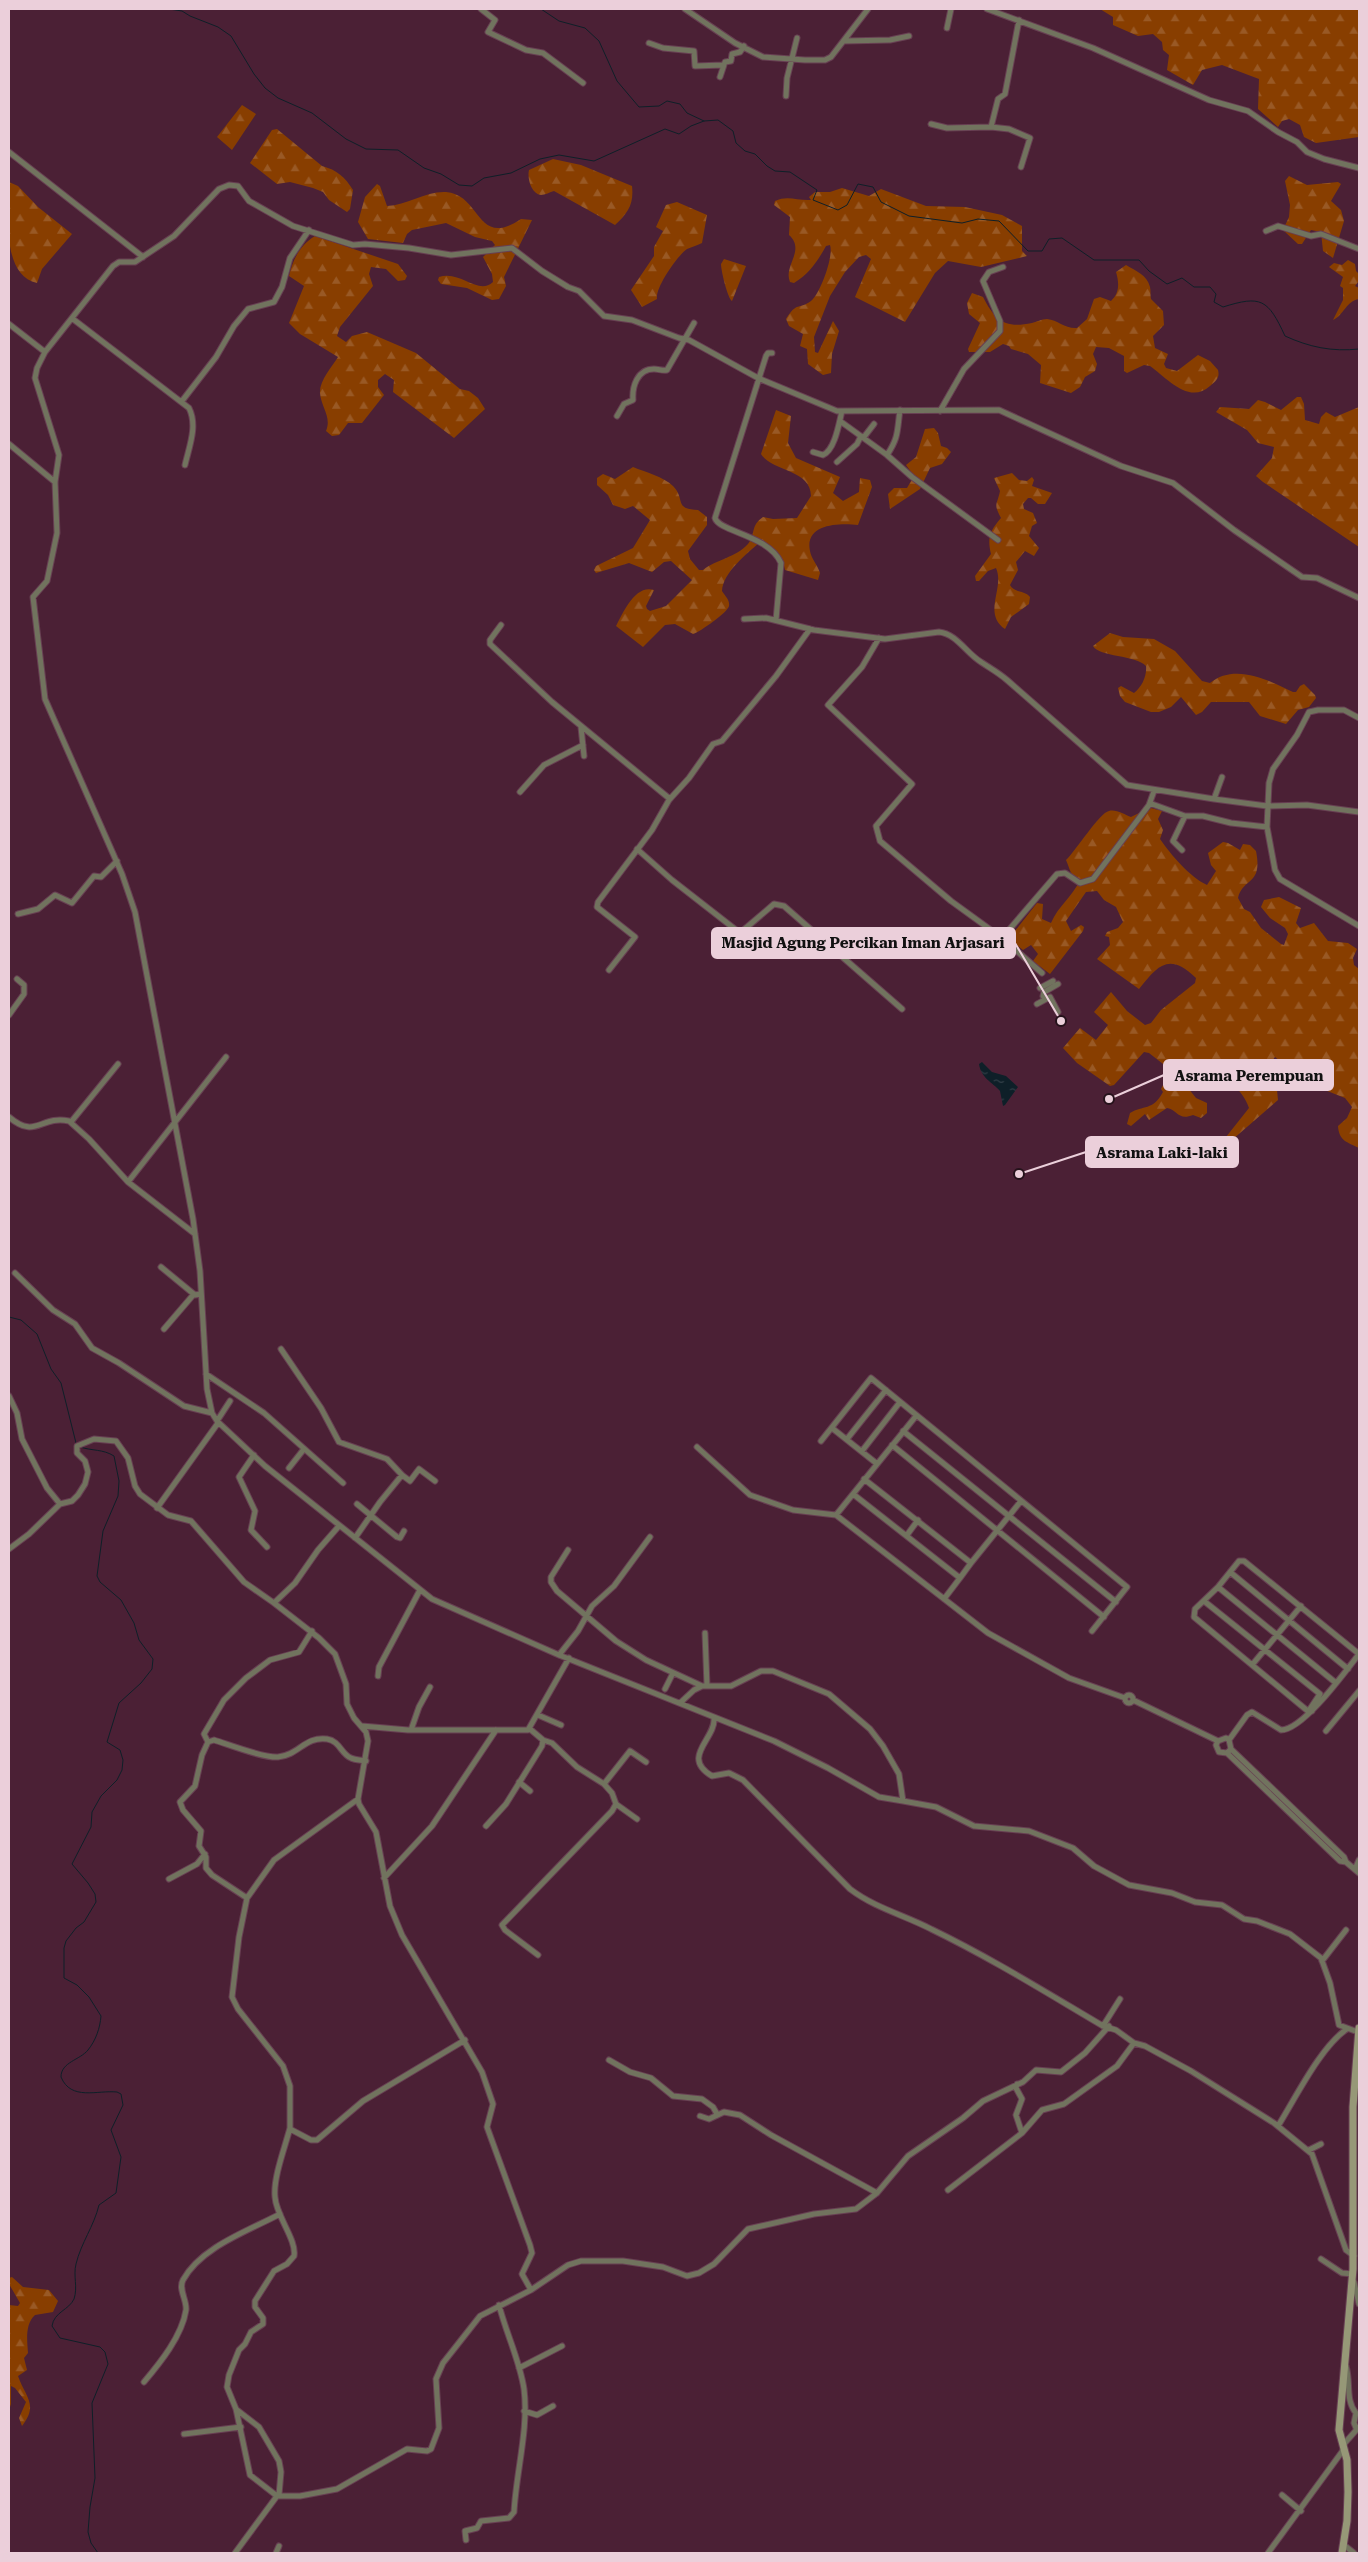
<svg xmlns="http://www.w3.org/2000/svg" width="1368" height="2562" font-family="'Roboto Serif',serif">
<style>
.forest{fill:url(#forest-firs)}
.water{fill:url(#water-ripples)}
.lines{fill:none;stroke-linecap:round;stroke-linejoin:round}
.stream{stroke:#0e1f28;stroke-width:1}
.street-casing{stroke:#684053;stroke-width:7}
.secondary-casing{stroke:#684053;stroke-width:9}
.street{stroke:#71735e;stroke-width:5}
.secondary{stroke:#969877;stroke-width:7}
.leader{fill:none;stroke:#ebcfda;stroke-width:2}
.callout-dot{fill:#ebcfda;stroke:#25121b;stroke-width:2}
.callout{fill:#ebcfda;stroke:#ebcfda;stroke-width:2}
.callout-label{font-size:15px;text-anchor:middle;font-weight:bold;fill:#111}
</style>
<defs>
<pattern id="forest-firs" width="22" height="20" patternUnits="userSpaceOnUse" patternTransform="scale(1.25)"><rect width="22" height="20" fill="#883e00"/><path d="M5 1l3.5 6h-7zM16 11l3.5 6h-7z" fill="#995925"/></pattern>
<pattern id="water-ripples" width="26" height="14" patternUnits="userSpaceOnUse" patternTransform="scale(1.25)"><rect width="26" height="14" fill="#0e1f28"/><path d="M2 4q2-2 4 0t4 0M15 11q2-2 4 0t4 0" fill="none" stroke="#313e47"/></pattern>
</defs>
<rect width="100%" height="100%" fill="#4b2035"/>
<path class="forest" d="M1100,9H1359V137L1316,143L1304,137L1300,125L1289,119L1282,121L1278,127L1258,109L1259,79L1222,65L1202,70L1193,85L1167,70L1169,55L1163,50L1162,42L1153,34L1138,36L1113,25V17Z
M242,105L256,114L232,150L217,137Z
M277,129L322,166C337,170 345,177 353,190L350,209L347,212L329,200L323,192L313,188L290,182L277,184L250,163L272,130Z
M553,159L581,165L632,186C634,204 628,213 615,225L554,191C550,192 545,195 541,195C531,194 527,178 529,170Z
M1289,176L1307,185L1338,182L1341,184L1331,201L1341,210L1344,221L1333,258L1323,251L1321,232L1311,230L1302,244H1298L1283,230L1289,217L1290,205L1285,181Z
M9,182L18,186L38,207L72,234L42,269L37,283C0,275 9,209 9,182Z
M377,184L380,186L387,206C407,205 426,191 446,192C482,195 476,249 521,219L532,220L504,277L506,286L499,299L492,300L467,288L441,284L438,280L439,277C461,270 478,296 493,282L492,274L483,257L495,245L492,241L475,237L446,223L412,230L407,234L403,243L368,239L358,222L365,197Z
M842,188L869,196L881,189L926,206L965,207L1002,215L1022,226V251L1027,256L981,267L948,261L935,273L905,322L855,297L871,259L866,255L859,257L845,272L830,296L814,337L815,352L818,353L833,321L839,331L832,354L831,373L823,375L808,364L807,349L800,346L803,334L789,326L786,319C797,301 799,310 811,301C820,294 834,256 830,245L826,246C817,262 809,274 794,283L790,282C783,266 806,250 789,235L790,217L774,205L775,201C788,195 797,201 811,200L809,197L815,192H830Z
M677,202L707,215L702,243C698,245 692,247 687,249C677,256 655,288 657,299L642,307L631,290L654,256V247L663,231L656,227L666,205Z
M315,236L398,264L407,276L405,280L398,281L386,269L371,267L369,274L373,286L340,327L337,336L346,342L352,336L367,332L416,353L460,389L469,391L478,398L485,409L454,438L393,392L394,380L385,374L378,380V387L384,395L362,423H348L339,435L332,436L326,431C332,417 321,407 320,393C319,381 332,367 338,357L300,334L289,323L304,286L289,276C293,259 300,245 315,236Z
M724,259L746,266L732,301C728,299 721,271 721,264Z
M1348,260L1355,264L1356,271L1359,274V281L1355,286L1359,288V299C1346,301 1344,315 1333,320L1343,300V288L1340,286L1343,277L1329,267L1334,263L1342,265Z
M1126,265C1136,271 1147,275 1150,287C1151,291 1150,295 1151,299L1163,311L1164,325L1153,336L1155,348L1168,354L1164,364L1166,368L1177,371L1198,355L1210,361L1218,370C1220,378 1216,381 1210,386C1189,405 1167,378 1150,366L1144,365L1127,373L1124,371V356L1109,348L1096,347L1093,354L1097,364L1095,371L1085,377L1080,387L1071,393L1040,383L1041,365L1028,354L1011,349L1009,346L1003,344L990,352H969L968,349L980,323L969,314L967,303L972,293L983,297C995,320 1004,329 1032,323C1036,322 1042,319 1047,319C1058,320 1065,329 1077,328L1087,319L1094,299L1100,297L1111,301C1120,293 1119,282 1116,272Z
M1297,397H1301L1304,404L1305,420L1319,424L1321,417L1326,412L1335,417L1359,407V547L1263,482L1256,476L1272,458L1274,447L1258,443L1247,430L1216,412L1220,407L1249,409L1258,400L1265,402L1281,410Z
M776,410L791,416L788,443L796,458L840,477L833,493L843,501L859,492L860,478L870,480L872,487L858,525C841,523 804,523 810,551C811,558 818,566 820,573L818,580L785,570C783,557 775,548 763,541L760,542C747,554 723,572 722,591C725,596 730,600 729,606C728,612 700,632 693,634L675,624L665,625L643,647L616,626C623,613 635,584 654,590L646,606L647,609L650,611L666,606L692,580L671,561L664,562L652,572L629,563L596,573L594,570L596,566L633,548L650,520L633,506L625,509L613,505L608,495L597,485V478L603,474L615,479L633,467C645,472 664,477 673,486C686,499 673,509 698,510L707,517V525L688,551L690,559L699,570H703C717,559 735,558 748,544C756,534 750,526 763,517L773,519L797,518L811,496C811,469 772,472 761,454Z
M934,428L938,433L941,446L947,448L951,452L942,464L930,468L920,489L890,509L888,494L894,488H907L914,476L906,465L916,457L925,429Z
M1012,473L1019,480L1027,481L1032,477L1034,480L1032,486L1052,493L1045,504H1038L1031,498H1028L1023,504L1024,509L1033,513L1037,523L1032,526L1029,536L1039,548L1034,556L1025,551L1016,562L1018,570L1010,585C1014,593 1025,590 1030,597L1029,604L1011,617L1005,629C982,613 1005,588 996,568L988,571L979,581H976L975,576L991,554C987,537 990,531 1001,518C993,503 997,506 1000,491L994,478Z
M1110,633L1123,637L1154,639L1175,651L1202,681L1210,683C1235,663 1268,680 1293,692H1296L1300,686L1304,684L1315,695L1316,698L1309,707L1298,710L1286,724L1260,716L1249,702H1211L1202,712L1196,715L1181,697L1171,707L1159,712H1151L1125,702L1120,696L1118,688L1121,686L1134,693C1142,687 1147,676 1146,666C1136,655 1099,657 1093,646Z
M1151,808L1162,811L1158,819L1163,830L1160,839C1171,855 1190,877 1207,885L1216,871L1211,865L1208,853L1223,842L1228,843L1240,850L1243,844L1250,845L1256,851C1263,886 1243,877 1238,898L1244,909L1250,912L1261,928L1281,944L1284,945L1288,934L1285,928L1270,918L1261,907L1264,900L1279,897L1301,908L1296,923L1300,928L1314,923L1328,941L1348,943L1357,949L1353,958L1354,965L1359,969V1148C1347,1142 1339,1141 1338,1126L1347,1118L1352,1107L1345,1098L1307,1083L1275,1057L1261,1075L1277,1090L1278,1100L1232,1140L1226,1137L1249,1108C1243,1089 1224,1077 1209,1066L1188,1088L1196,1098L1207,1103V1113L1201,1118L1193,1115C1178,1121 1178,1110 1167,1108L1149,1120L1145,1114L1131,1126L1127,1124L1130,1113C1143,1105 1153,1111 1163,1092L1161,1089C1164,1082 1170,1079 1172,1071L1149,1053L1144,1052L1114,1085L1110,1086L1077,1063L1063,1048L1080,1028L1096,1040L1108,1025L1094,1012L1111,992L1127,1011L1145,1025L1151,1023L1161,1010L1195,983L1196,978C1169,952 1158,965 1139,989L1097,959L1110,945L1109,937L1105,936L1107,932L1118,928L1123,922L1116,907L1104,900L1097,891L1086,892L1066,921L1071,931L1081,925L1084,927L1083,931L1050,974L1033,961L1038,954L1031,945L1023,950L1013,942L1011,936L1037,903L1043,904L1042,919L1051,923C1058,906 1073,896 1080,880C1070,876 1070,869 1066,860C1075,852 1100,812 1109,811C1116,809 1125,815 1131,817L1139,813L1144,815Z
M12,2277L23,2287L49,2290L58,2301L53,2312L35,2315C25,2324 27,2340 28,2353L24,2358L27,2370L18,2376C25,2397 39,2404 22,2426L19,2418L26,2402L15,2388L11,2386V2404L9,2410V2305L18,2306L20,2303L9,2284V2278Z"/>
<path class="water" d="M982,1062L992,1072L1006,1076L1018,1087L1005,1105L1003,1106L1000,1091C992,1082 981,1078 979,1064Z"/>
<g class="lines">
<path class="stream" d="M145,9H147
M169,9L182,11L190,16L218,27L231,36L254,74L265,88L278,98L312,113L346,139L366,149L398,150L424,168L441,174L459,185L472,186L484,178L511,173L540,159L559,155L594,161L665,129L679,134L691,126L704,121L718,120L733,131L736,143L745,151L755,154L767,166L775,171L790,172L817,190L813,200L838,210L847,205L858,184L873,187L881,202L909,216L962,223L978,219L999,221L1028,251H1042L1049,239L1062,238L1094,260H1139L1149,271L1167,284L1182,278L1194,287H1210L1216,294L1214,302L1223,307C1261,295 1268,299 1285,336C1309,347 1332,352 1359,349
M541,9L559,21L585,28L599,41L617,81L639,107L659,106L667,101L680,104L687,113L704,121
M9,1317L21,1320L37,1334L51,1369L61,1383L76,1443
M80,1447C92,1451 103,1449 114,1456L119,1481L118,1496L103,1531L97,1576L100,1582L121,1600L134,1623L139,1640L153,1659L152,1669L141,1683L119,1703L107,1742L120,1750L123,1760L122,1770L117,1780L101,1796L92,1812L91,1827L72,1864L88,1883L95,1894L96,1902L84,1922L76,1928L66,1941L64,1948V1978L77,1985L89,1997L101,2016C100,2028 96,2040 88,2050C80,2060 61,2062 61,2077C71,2101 97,2090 117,2092L121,2094L123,2105L111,2130L121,2157L116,2193L99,2205C94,2226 81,2243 76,2264C73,2276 78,2287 74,2299C69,2310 54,2312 52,2326L60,2338L100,2347L105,2352L108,2364L92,2403L95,2478L90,2507L88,2532L91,2543L98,2553"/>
<defs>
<path id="street" d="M481,9L495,20L488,32L526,50L543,53L583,83
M685,9L735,43L763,57L805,60H825L831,57L868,9
M987,9L1093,48L1209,100L1248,111L1278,132L1297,142L1307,152L1324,159L1359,168
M947,28L951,9
M844,41L890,40L909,36
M649,43L663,48L694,51L695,66L723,65
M720,77L725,62L731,61L732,54L740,52L744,46
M786,96L787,78L797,38
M931,124L947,128L991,127L998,99L1005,94L1019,20
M991,127L1009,129L1030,138L1021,167
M9,152L143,257
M1266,231L1278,226L1311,236L1321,234L1359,249
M73,319L189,408C198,426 189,447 185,465
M9,324L45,352
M772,353H768L766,356L715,518C719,532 769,535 781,563L776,620
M182,401L216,357L234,326L248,309L274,302L282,287L290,258L309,230
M940,411L964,369L1000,331V321L983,281L989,272L1003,267
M617,416L624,404L633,400C632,387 637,369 654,369C659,369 662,371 667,370L694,323
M840,421L887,455C899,437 897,431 900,410
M864,437L874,424
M9,444L55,482
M813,452L823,455C835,450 839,423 842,411
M887,455L912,477L998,540
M837,462L857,444L861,436
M744,619L766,618L814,630L885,639L939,632C957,634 966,653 981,662C990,668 999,673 1007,680L1127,785L1214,799
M501,625L490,640V644L552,702L670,799
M879,638L862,667L828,705L912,784L876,826L880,841L951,901L1002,938L1042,973
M1359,718L1344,710H1318L1309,712L1297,735L1273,769L1269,783L1267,827L1275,870L1280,879L1359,926
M581,727L584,756
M1222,777L1214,799L1267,806L1307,805L1359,812
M520,792L544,765L583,745
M1149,805L1152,804L1185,816H1203L1231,823L1267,827
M637,849L672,880L740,933L774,904L784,906L902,1009
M1182,850L1173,841L1185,816
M18,914L38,909L55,895L72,903L94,876L101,877L117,861
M1002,938L1057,874L1065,873L1080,883L1093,879L1149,805L1154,791
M609,970L635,937L597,907L598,902L652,830L669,800L689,778L713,744L722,741L776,676L810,629
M1040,988L1053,981
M1046,991L1058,984
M1043,996L1044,992
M1037,1004L1050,997L1058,1012
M9,1015L24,994V985L17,979
M9,1117C36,1140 40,1115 69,1121L89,1139L128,1182L195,1234
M71,1122L118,1064
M128,1182L226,1057
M161,1267L195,1295L200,1294
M15,1273L53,1310L75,1324L92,1348L119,1363L184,1406L212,1413
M164,1329L194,1294
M281,1349L321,1408L339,1442L387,1459L402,1475
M206,1374L264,1413L343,1483
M9,1396L17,1413L22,1439L47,1488L60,1504
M217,1421L230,1401
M832,1428L876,1463
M903,1431L1116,1602
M847,1439L886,1390
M821,1441L871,1378L1127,1587L1092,1631
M892,1445L1104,1617
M697,1447L750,1495L793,1510L836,1515L988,1633L1069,1678L1125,1698
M862,1451L900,1402
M254,1455L239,1477L255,1511L251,1530L267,1547
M289,1468L304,1449
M864,1479L971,1563L960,1578
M853,1494L960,1578L944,1599
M357,1504L397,1537L400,1538L404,1531
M157,1508L218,1423
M836,1515L916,1416
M907,1535L918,1520
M355,1538L380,1502L402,1475L410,1481L419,1469L435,1481
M9,1549L29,1534L60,1504L72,1501L78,1495L85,1484L88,1472L85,1461L77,1453V1446L94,1439L116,1441L128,1458L135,1486L140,1494L168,1515L191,1521L244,1582L274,1603
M568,1550L551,1577V1582L557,1591L616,1641L646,1660L702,1686
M971,1563L1021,1501
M1230,1572L1348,1669
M1218,1587L1336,1683
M1204,1601L1320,1694L1310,1709L1312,1711
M705,1633L707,1686
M559,1655L578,1631L592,1606L614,1586L650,1537
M1252,1665L1301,1606
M378,1676L379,1667L420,1590
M665,1689L673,1673
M1125 1699a4 4 0 1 1 8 0a4 4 0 1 1-8 0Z
M1133,1700L1218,1741
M680,1703L694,1690L702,1686H731L761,1671H773L829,1694L870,1729L883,1746L899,1774L903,1801L936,1807L974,1826L1029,1831L1073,1848L1094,1866L1129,1885L1172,1893L1195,1902L1222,1905L1244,1919L1257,1921L1290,1934L1321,1958L1330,1983L1339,2025L1358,2032
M1309,1712L1194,1617L1195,1609L1218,1587L1239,1561H1244L1359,1654
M538,1715L561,1725
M714,1718C716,1739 680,1757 712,1776L729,1773L743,1780L850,1889C875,1908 904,1915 931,1929C991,1958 1047,1993 1103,2026L1116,2030L1134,2043L1145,2046L1191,2071L1274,2123L1312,2154L1346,2250L1354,2256
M362,1726L408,1730H528L569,1658
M411,1730L419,1707L430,1687
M1326,1731L1359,1691
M1229,1740L1247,1715L1252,1712L1281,1730C1303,1730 1345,1672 1359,1654
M208,1742L204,1734L224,1700L246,1678L270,1660L299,1652L312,1631
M1231,1749L1227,1753L1219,1752L1216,1745L1218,1741L1226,1738L1229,1740L1231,1749L1344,1857L1346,1862
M1227,1753L1340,1861L1346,1862L1359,1873
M519,1782L530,1791
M604,1784L630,1751L646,1762
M358,1799L274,1860L247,1898L239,1937L232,1997L238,2009L283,2066L290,2086V2129L311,2140H317L363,2101L465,2040
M903,1801L879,1797L828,1768L774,1741L559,1655L432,1599L265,1466L217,1421L212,1413L207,1389L200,1271L193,1219L135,912L122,874L45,699L33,597L47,581L57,533L55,482L59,455L35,378L37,368L45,352L113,266L119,262H135L174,236L219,189L229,185L238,186L249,201L293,226L353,245L365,244L409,248L451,255L512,248L542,271L568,287L579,291L604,316L632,320L679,338L689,340L758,378L837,411L999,410L1121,466L1173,483L1234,530L1302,577L1317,578L1359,598
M616,1804L637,1819
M486,1826L506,1804L542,1746L543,1740L530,1729
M1355,1869L1359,1860
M384,1878L432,1826L496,1730
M169,1879L197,1864L205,1854
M247,1898L212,1875L206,1868V1857L199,1846L201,1831L183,1810L180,1802L195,1786L202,1755L208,1742L214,1740C230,1745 263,1758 278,1757C299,1755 305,1736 327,1739C340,1741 341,1754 351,1758C355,1760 361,1760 366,1761
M538,1955L505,1930L502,1925L612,1811L616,1804L612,1793L604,1784L577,1767L552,1743L543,1740
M1322,1961L1346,1930
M1103,2026L1120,1999
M609,2060L630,2072L651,2078L673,2096L702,2099L713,2107L717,2114
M700,2116L709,2119L724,2112L740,2115L771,2135L877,2193
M1278,2126C1295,2099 1321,2046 1347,2029
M1022,2133L1042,2110L1064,2104L1117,2066L1134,2043
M1309,2150L1321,2144
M948,2190L1022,2133L1016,2115L1022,2099L1016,2088L1017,2084
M1321,2259L1342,2273L1353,2274
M1354,2282L1359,2304
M531,2290L568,2265L581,2261H623L663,2267L687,2276L699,2273L714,2264L748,2229L814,2214L856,2209L877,2193L908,2156L963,2118L983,2101L1023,2082L1036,2070L1061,2072L1085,2053L1109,2026
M1346,2366C1351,2382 1345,2400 1356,2413L1354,2423L1356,2428
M519,2368L562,2346
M144,2382C160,2363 182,2336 186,2310C187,2300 178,2289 183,2280C201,2247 248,2231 280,2214
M237,2410L259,2427L279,2461L281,2472L279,2495
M524,2411L537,2415L553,2406
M184,2434L241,2427
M1343,2445L1359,2427
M1282,2495L1301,2511
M277,2496L250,2475L236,2409L227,2387L229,2375L239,2350L245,2344L251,2332L263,2324V2318L255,2307V2301L274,2271L287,2264L294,2256C297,2240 276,2216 275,2197C273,2178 285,2147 290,2128
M466,2540L465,2531L477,2528L481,2521L509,2518L514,2512C516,2473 529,2428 524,2389C520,2361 506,2333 499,2305
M1344,2545L1354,2553
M235,2553L277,2496H300L337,2489L407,2449L427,2451L431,2449L439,2428L436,2379L443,2363L480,2316L531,2290L522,2274L532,2253L530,2245L487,2127L493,2104L482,2072L402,1935L390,1906L376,1832L359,1804L358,1799L368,1741L366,1732L354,1718L347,1704L346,1684L335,1654L319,1638L274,1603L295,1583L318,1550L339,1526
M276,2553L279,2546
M1268,2553L1344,2449"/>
<path id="secondary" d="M1342,2553L1347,2521L1348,2492L1347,2460L1339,2430L1353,2269V2107L1359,2028"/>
</defs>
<use href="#street" class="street-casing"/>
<use href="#secondary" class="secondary-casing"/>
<use href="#street" class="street"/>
<use href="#secondary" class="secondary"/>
</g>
<path class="leader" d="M1061 1021L1015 943M1109 1099L1164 1075M1019 1174L1086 1152"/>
<g class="callout-dot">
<circle cx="1061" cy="1021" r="5"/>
<circle cx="1109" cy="1099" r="5"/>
<circle cx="1019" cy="1174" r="5"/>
</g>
<g class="callout">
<rect x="712" y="928" width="303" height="30" rx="5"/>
<rect x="1164" y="1060" width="169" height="30" rx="5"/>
<rect x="1086" y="1137" width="152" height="30" rx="5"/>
</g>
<g class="callout-label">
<text x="863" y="948">Masjid Agung Percikan Iman Arjasari</text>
<text x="1249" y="1081">Asrama Perempuan</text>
<text x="1162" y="1158">Asrama Laki-laki</text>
</g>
<rect width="1368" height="2562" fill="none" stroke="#ebcfda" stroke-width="20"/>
</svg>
